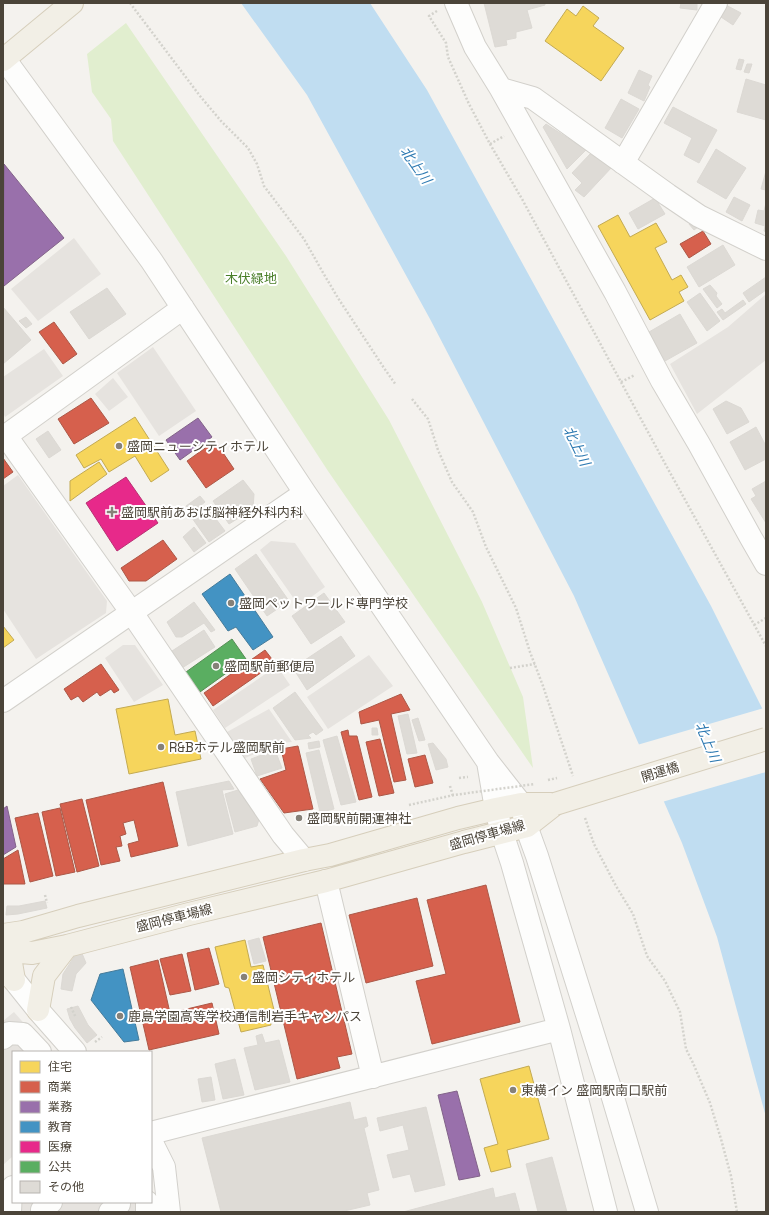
<svg xmlns="http://www.w3.org/2000/svg" width="769" height="1215" font-family="'Space Grotesk','Noto Sans JP',sans-serif">
<style>
.green{fill:#e1eecf}
.parking{fill:#e6e3df}
.water{fill:#c0ddf1}
.pier{fill:#f4f2ee}
.homes{fill:#f6d55c;stroke:#c3aa52}
.shops{fill:#d6604d;stroke:#ac5847}
.offices{fill:#9970ab;stroke:#826389}
.schools{fill:#4393c3;stroke:#457b9a}
.health{fill:#e7298a;stroke:#b83172}
.public{fill:#5aae61;stroke:#568e55}
.building{fill:#dedbd6;stroke:#dcd9d4}
.lines{fill:none;stroke-linecap:round;stroke-linejoin:round}
.minor-casing{stroke:#d2d0cb;stroke-width:24}
.major-casing{stroke:#d6cebb;stroke-width:24}
.path{stroke:#d3d2cc;stroke-width:2.5;stroke-dasharray:2 2;stroke-linecap:butt}
.minor{stroke:#fdfdfc;stroke-width:22}
.major{stroke:#f2efe6;stroke-width:22}
.major-bridge-casing{stroke:#d6cebb;stroke-width:24;stroke-linecap:butt}
.path-bridge{stroke:#d3d2cc;stroke-width:2.5;stroke-dasharray:2 2;stroke-linecap:butt}
.major-bridge{stroke:#f2efe6;stroke-width:22}
.poi-dot{fill:#868178;stroke:#fff;stroke-width:1.5}
.labels{text-anchor:middle;dominant-baseline:central;stroke-width:4;stroke-linejoin:round;paint-order:stroke}
.park-label{font-size:13px;fill:#4a7f2a;stroke:#fff}
.poi-label{font-size:13px;fill:#4b4439;stroke:#fff;text-anchor:start}
.street-label{font-size:13px;fill:#4b4439;stroke:#fff}
.water-label{font-size:14px;font-style:italic;fill:#2e7ab2;stroke:#fff}
</style>
<rect width="100%" height="100%" fill="#f4f2ee"/>
<path class="green" d="M126,23L286,256L389,420L482,602L523,697L533,768L328,471L113,141L111,119L92,92L87,54Z"/>
<path class="parking" d="M74,238L101,274L38,321L11,289Z
M766,294V360L697,414L670,364L728,327Z
M153,347L196,411L159,436L117,373Z
M44,349L63,376L5,417L3,413V377Z
M113,378L128,397L109,411L95,394Z
M18,475L107,601L106,613L36,659L3,609V486Z
M271,541L295,543L325,587L299,606L260,550Z
M123,645H135L163,685L134,702L105,658Z
M369,655L393,686L328,729L307,697Z
M277,666L290,685L225,728L213,710Z
M269,709L292,742L281,743L245,758L227,732Z
M14,1012L49,1052H13V1156L3,1165V1021Z
M19,1202H142V1212H22L20,1209Z"/>
<path class="water" d="M241,3H370L427,90L711,606L766,716V1117L717,937L682,843L574,596L430,319L307,95Z"/>
<path class="pier" d="M764,708L766,711V772L662,802L637,745Z"/>
<path class="homes" d="M583,6L599,18L593,26L624,48L601,81L545,41L567,9L576,16Z
M618,215L630,237L656,223L667,242L655,248L672,280L681,275L688,287L679,292L684,301L650,320L598,226Z
M135,417L169,470L151,482L135,456L109,472L101,459L84,468L76,455Z
M99,462L107,474L70,501V481Z
M3,626L14,640L3,648Z
M168,699L175,735L195,731L201,759L129,774L116,709Z
M245,940L251,967L263,965L275,1014L269,1016L271,1025L241,1032L229,988L225,987L215,947Z
M529,1066L549,1139L507,1150L511,1167L491,1172L484,1148L498,1144L480,1079Z"/>
<path class="shops" d="M703,231L711,244L689,258L680,244Z
M54,322L77,354L63,364L39,332Z
M91,398L109,423L74,444L58,419Z
M215,441L234,469L206,488L187,461Z
M3,458L13,472L3,479Z
M163,540L177,559L146,581H129L121,568Z
M265,650L275,663L213,706L204,693Z
M101,664L119,690L114,693L111,689L100,696L97,692L83,702L78,696L71,700L64,689Z
M401,694L410,710L391,714L406,780L394,782L379,720L361,724L359,712Z
M348,730L349,736H357L372,797L359,800L341,732Z
M380,739L394,793L379,796L366,742Z
M298,746L313,809L284,813L260,779L286,770L281,749Z
M425,755L433,783L415,787L408,759Z
M163,782L178,846L131,857L128,844L139,841L134,820L123,823L126,834L120,836L122,846L116,847L120,861L101,865L86,800Z
M82,799L99,866L77,872L60,804Z
M60,808L75,872L56,876L42,812Z
M38,813L53,876L30,882L15,818Z
M18,850L25,884H3V859Z
M486,885L520,1022L432,1044L416,981L446,974L427,900Z
M417,898L433,966L366,983L349,915Z
M321,923L352,1054L337,1057L340,1068L297,1079L263,937Z
M209,948L219,984L195,990L187,953Z
M182,954L191,991L170,995L160,959Z
M158,960L170,1013L212,1003L219,1034L149,1050L130,967Z"/>
<path class="offices" d="M4,164L64,238L4,286L3,284Z
M198,418L212,437L180,460L166,440Z
M7,806L16,847L3,855V809Z
M457,1091L480,1176L459,1180L438,1095Z"/>
<path class="schools" d="M230,574L273,637L253,650L236,627L228,631L202,594Z
M123,969L139,1040L124,1042L91,1000L100,974Z"/>
<path class="health" d="M126,477L158,523L117,551L86,503Z"/>
<path class="public" d="M232,639L246,659L200,692L186,672Z"/>
<path class="building" d="M484,3H545V5L527,10L532,28L516,32V38L506,40L507,45L495,47Z
M681,3L697,4V10L680,8Z
M724,4L741,13L733,25L718,15Z
M739,59L744,60L741,70L736,69Z
M747,64H752L749,73L744,72Z
M639,70L652,76L648,85L650,87L644,101L628,93Z
M746,79L766,85V120L737,112Z
M621,99L639,109L622,138L605,128Z
M673,107L717,130L699,163L684,155L692,138L664,123Z
M546,124L586,150L567,169L543,127Z
M716,149L746,168L726,199L697,182Z
M590,154L612,167L584,197L575,190L582,183L572,173Z
M766,171V190L761,189Z
M734,197L750,205L742,221L726,212Z
M655,198L665,214L638,229L629,213Z
M766,203V232L764,231L765,226L755,223L758,210L764,211Z
M693,221L698,227L694,230L689,224Z
M723,245L735,265L699,287L687,267Z
M766,277V290L749,302L743,293Z
M710,285L717,293L716,296L722,304L717,308L703,289Z
M107,288L126,314L89,339L70,312Z
M700,293L720,321L707,331L687,302Z
M743,300L746,304L723,320L717,312L722,309L725,313Z
M3,307L31,340L3,364Z
M680,314L697,343L665,361L649,332Z
M26,317L32,324L26,328L19,321Z
M726,401L741,408L749,422L727,434L713,409Z
M756,427L766,446V459L745,470L730,442Z
M48,431L61,450L49,458L36,439Z
M243,480L254,494L253,509L229,524L213,501Z
M766,481V523L751,499L756,496L752,489Z
M200,496L205,502L191,513L186,506Z
M207,507L225,531L209,542L192,518Z
M194,527L206,543L194,552L183,537Z
M256,554L289,601L267,616L235,569Z
M324,593L345,622L311,644L292,616Z
M194,602L215,630L211,632L204,623L182,637H176L167,622Z
M204,630L215,647L182,668L172,651Z
M341,636L355,656L307,690L293,668Z
M295,692L323,730L316,735L313,732L308,735L311,738L295,740L273,708Z
M408,714L417,753L407,754L398,716Z
M418,718L425,740L419,741L412,720Z
M372,728H377L378,735H372Z
M337,736L356,802L341,805L323,740Z
M319,741L320,747L309,749L308,743Z
M433,743L446,759L448,767L436,770L428,744Z
M275,750L282,768L257,776L251,759Z
M319,750L334,809L320,812L306,753Z
M229,781L234,789L222,790L233,834L188,846L176,792Z
M238,790L259,819L257,826L235,832L225,794Z
M45,901L47,908L18,914L6,915L7,906H19Z
M259,938L266,961L254,964L248,941Z
M81,951L86,963L76,974L72,991L61,989L63,974L74,957Z
M78,1006L88,1025L97,1035L87,1043L75,1028L70,1019L67,1009Z
M262,1034L265,1043L279,1040L290,1082L255,1090L244,1048L258,1045L256,1036Z
M235,1059L244,1095L223,1099L215,1064Z
M211,1077L215,1100L202,1102L198,1079Z
M350,1102L354,1120L366,1117L368,1126L364,1128L379,1190L367,1193L370,1205L340,1212H221L202,1138Z
M426,1107L445,1185L415,1192L410,1174L393,1178L387,1155L409,1150L403,1125L380,1131L377,1118Z
M552,1157L567,1212H538L526,1164Z
M493,1188L495,1198L515,1193L520,1212H403Z"/>
<g class="lines">
<defs>
<path id="minor" d="M456,3L475,47L501,89L615,292L662,381L699,444L751,538L766,564
M3,57L151,260L305,493L488,762
M501,89L533,98L668,195L699,216L766,249
M623,163L716,3
M6,436L132,613L283,835L304,860
M3,438L183,308
M3,701L305,493
M326,881L373,1077
M3,967L14,980L38,1010L75,1052
M3,1038L9,1033L23,1034L40,1052
M151,1133L559,1029
M151,1141L164,1167L169,1212
M147,1202V1212
M10,1212L11,1189L13,1187
M42,1212V1210L51,1202
M110,1212L119,1204V1202
M606,1212L559,1029L512,863L502,833L496,809L488,762L521,804L529,834L537,856L611,1091L647,1212"/>
<path id="major" d="M3,60L72,3
M3,935L23,932L78,916L304,860L330,855L458,818L496,809L521,804H555
M3,948L9,951L32,953L67,946L189,914L326,881L464,842L527,826L555,804
M14,980L9,951L17,940
M38,1010L44,976L67,946"/>
</defs>
<use href="#minor" class="minor-casing"/>
<use href="#major" class="major-casing"/>
<path class="path" d="M130,3L200,96L221,121L248,148L257,164L264,186L304,239L322,271L338,298L384,368L396,385
M437,11L429,16L446,43L448,57L469,104L490,144L522,199L668,469L766,646
M490,144L504,136
M621,382L635,375
M412,399L428,419L438,450L452,482L473,512L486,547L516,608L530,652L543,686L573,776
M754,625L766,618
M510,668L535,664
M459,778L468,777
M548,780L557,778
M450,786L453,796
M585,818L594,844L616,886L633,914L647,956L665,981L680,1012L686,1049L693,1063L710,1103L721,1139L731,1176L737,1212
M45,895L47,903
M71,1007L76,1018
M95,1042L102,1037"/>
<use href="#minor" class="minor"/>
<use href="#major" class="major"/>
<defs>
<path id="major-bridge" d="M555,804L766,739"/>
</defs>
<use href="#major-bridge" class="major-bridge-casing"/>
<path class="path-bridge" d="M409,805L454,795L535,784"/>
<use href="#major-bridge" class="major-bridge"/>
</g>
<g class="poi-dot">
<circle cx="119" cy="446" r="4"/>
<path d="M110 506h4v4h4v4h-4v4h-4v-4h-4v-4h4z"/>
<circle cx="231" cy="603" r="4"/>
<circle cx="216" cy="666" r="4"/>
<circle cx="161" cy="747" r="4"/>
<circle cx="299" cy="818" r="4"/>
<circle cx="244" cy="977" r="4"/>
<circle cx="120" cy="1016" r="4"/>
<circle cx="513" cy="1090" r="4"/>
</g>
<g class="labels">
<g class="park-label">
<text x="251" y="278">木伏緑地</text>
</g>
<g class="poi-label">
<text x="127" y="446">盛岡ニューシティホテル</text>
<text x="121" y="512">盛岡駅前あおば脳神経外科内科</text>
<text x="239" y="603">盛岡ペットワールド専門学校</text>
<text x="224" y="666">盛岡駅前郵便局</text>
<text x="169" y="747">R&amp;Bホテル盛岡駅前</text>
<text x="307" y="818">盛岡駅前開運神社</text>
<text x="252" y="977">盛岡シティホテル</text>
<text x="128" y="1016">鹿島学園高等学校通信制岩手キャンパス</text>
<text x="521" y="1090">東横イン 盛岡駅南口駅前</text>
</g>
<g class="street-label">
<text transform="translate(660 772) rotate(-17)">開運橋</text>
<text transform="translate(487 835) rotate(-16)">盛岡停車場線</text>
<text transform="translate(174 918) rotate(-14)">盛岡停車場線</text>
</g>
<g class="water-label">
<text transform="translate(416 165) rotate(55)">北上川</text>
<text transform="translate(577 446) rotate(64)">北上川</text>
<text transform="translate(708 742) rotate(67)">北上川</text>
</g>
</g>
<rect width="769" height="1215" fill="none" stroke="#4b4439" stroke-width="8"/>
<rect x="12" y="1051" width="140" height="152" fill="#ffffff" stroke="#b7b4b0"/>
<rect x="20" y="1061" width="20" height="12" fill="#f6d55c" stroke="#b7b4b0"/>
<text x="48" y="1071" font-size="12" fill="#4b4439">住宅</text>
<rect x="20" y="1081" width="20" height="12" fill="#d6604d" stroke="#b7b4b0"/>
<text x="48" y="1091" font-size="12" fill="#4b4439">商業</text>
<rect x="20" y="1101" width="20" height="12" fill="#9970ab" stroke="#b7b4b0"/>
<text x="48" y="1111" font-size="12" fill="#4b4439">業務</text>
<rect x="20" y="1121" width="20" height="12" fill="#4393c3" stroke="#b7b4b0"/>
<text x="48" y="1131" font-size="12" fill="#4b4439">教育</text>
<rect x="20" y="1141" width="20" height="12" fill="#e7298a" stroke="#b7b4b0"/>
<text x="48" y="1151" font-size="12" fill="#4b4439">医療</text>
<rect x="20" y="1161" width="20" height="12" fill="#5aae61" stroke="#b7b4b0"/>
<text x="48" y="1171" font-size="12" fill="#4b4439">公共</text>
<rect x="20" y="1181" width="20" height="12" fill="#dedbd6" stroke="#b7b4b0"/>
<text x="48" y="1191" font-size="12" fill="#4b4439">その他</text>
</svg>
